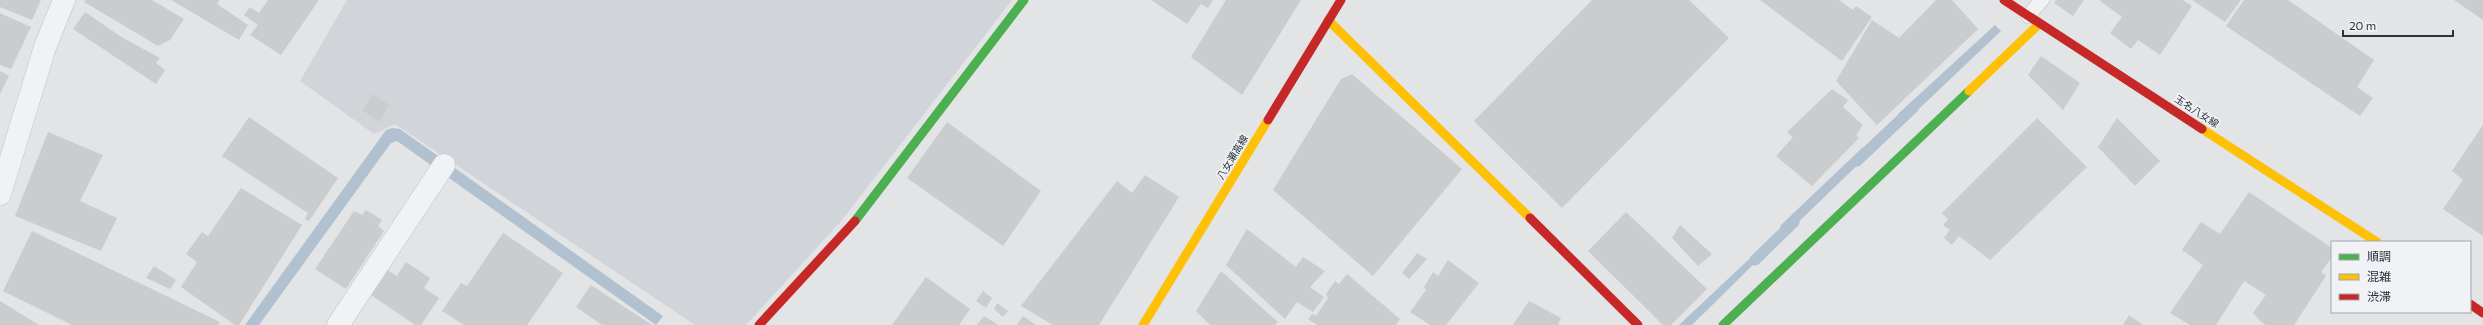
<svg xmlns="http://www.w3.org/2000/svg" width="2483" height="325" font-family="Commissioner,'Noto Sans JP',sans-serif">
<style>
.built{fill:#d1d4d9}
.water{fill:#b2c1cf}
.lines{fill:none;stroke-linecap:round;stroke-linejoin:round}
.stream{stroke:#b2c1cf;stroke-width:11}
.building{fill:#caccce}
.lane-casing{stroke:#c0c2c4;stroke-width:15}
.street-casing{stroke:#c0c2c4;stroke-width:23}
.lane{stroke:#f1f2f3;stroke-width:14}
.street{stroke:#f1f2f3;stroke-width:22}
.fast{stroke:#4caf50;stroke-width:9}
.slow{stroke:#ffc107;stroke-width:9}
.jam{stroke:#c62828;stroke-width:9}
.labels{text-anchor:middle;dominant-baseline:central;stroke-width:3.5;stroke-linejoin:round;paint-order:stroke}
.street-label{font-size:10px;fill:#2a323e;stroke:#f0f2f6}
</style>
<rect width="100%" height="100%" fill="#e2e4e6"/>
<path class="built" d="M347,0H1012L842,220L746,325H695L395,124L374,134L300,81Z"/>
<path class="water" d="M1995,25L2001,31L1904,123L1898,114Z
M392,128L400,129L663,316L656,325L397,141L391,143L259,325H245L386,130Z
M1863,147L1869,154L1786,234L1780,226Z
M1763,246L1767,251L1692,325H1679Z"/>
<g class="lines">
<path class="stream" d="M1857,161L1913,108
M1755,260L1794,222"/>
</g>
<path class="building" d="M0,0H41L32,20L0,7Z
M85,0H152L184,19L170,40L158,46L84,2Z
M171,0H220L217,4L248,25L239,40Z
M268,0H319L281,55L250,35L258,25L244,15L250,7L259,13Z
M1151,0H1213L1208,8L1201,4L1187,24Z
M1226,0H1301L1242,95L1191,57Z
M1592,0H1689L1729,38L1562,208L1474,121Z
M1760,0H1839L1853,10L1856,6L1872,17L1842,61Z
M1936,0H1952L1978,29L1877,125L1836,81L1872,20L1899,38Z
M2056,0H2084L2073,16L2054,3Z
M2099,0H2183L2192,6L2160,55L2138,40L2131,49L2110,33L2122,17Z
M2192,0H2241L2225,22Z
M2244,0H2288L2374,60L2357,87L2373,98L2360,116L2226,26Z
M2454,0H2483V20Z
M85,12L123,38L160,58L156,63L165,70L156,84L73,29Z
M0,13L31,27L11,69L0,65Z
M2041,56L2080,83L2063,110L2028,75Z
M0,71L9,76L0,94Z
M1352,74L1462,169L1373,276L1273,190L1341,79Z
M1832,89L1848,100L1843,107L1863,125L1856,135L1859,138L1812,186L1776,156L1793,137L1787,132Z
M373,94L389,105L379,122L362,110Z
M249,117L338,178L309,221L305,219L308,213L222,156Z
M2037,118L2087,167L1990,260L1959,236L1952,245L1944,238L1950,230L1943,225L1948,219L1942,213Z
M2117,118L2160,161L2135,186L2098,147Z
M947,122L1041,191L1003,246L907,178Z
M2483,125V236L2443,209L2463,180L2452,171Z
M48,132L103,155L80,201L117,218L101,251L15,216Z
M1145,175L1179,197L1099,325H1053L1021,306L1117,181L1132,193Z
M241,188L302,225L239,325H235L181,287L197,262L186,254L202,232L208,236Z
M2249,192L2332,248V257L2321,272L2326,276L2294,325H2266L2261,322L2253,313L2266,295L2244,281L2216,325H2190L2170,313L2203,265L2182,250L2201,222L2220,234Z
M366,210L382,220L378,226L384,231L346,289L315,269L354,211L362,215Z
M1626,212L1707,289L1671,325H1663L1588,251Z
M1680,225L1712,254L1698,266L1672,238Z
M1247,229L1296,267L1303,257L1325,271L1310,287L1324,297L1313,312L1297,302L1285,319L1226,265Z
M32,231L220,322L218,325H72L3,291Z
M503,233L563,273L527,325H464L442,311L461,283L467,286Z
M1417,253L1427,259L1409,279L1402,273Z
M1448,260L1479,283L1446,325H1430L1410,312L1426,290L1424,287L1433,272L1438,276Z
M406,262L430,278L424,288L439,298L421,325H415L371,295L387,270L397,276Z
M154,266L176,280L170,289L146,278Z
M1221,271L1278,322L1275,325H1210L1196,311Z
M1347,274L1400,319L1396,325H1317L1308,319L1312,314L1316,316L1328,298L1326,294L1335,281L1339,284Z
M926,277L970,309L959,325H892Z
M591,285L652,325H602L576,307Z
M983,291L992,298L986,308L976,301Z
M0,301L39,325H0Z
M1529,301L1561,318L1558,324L1560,325H1513Z
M997,303L1008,311L1003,317L994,309Z
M2129,315L2143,325H2123Z
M984,316L998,325H977Z
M1023,316L1036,325H1017Z"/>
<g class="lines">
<defs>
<path id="lane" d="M2028,16L2042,0"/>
<path id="street" d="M0,194L45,47L64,0
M338,325L444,165"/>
</defs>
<use href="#lane" class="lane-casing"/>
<use href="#street" class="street-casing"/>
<use href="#lane" class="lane"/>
<use href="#street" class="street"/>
<path class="fast" d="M855,221L1024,0
M1723,325L1969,91"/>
<path class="slow" d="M1328,20L1530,218
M1969,91L2039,24
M2202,129L2377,242
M1143,325L1268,120"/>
<path class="jam" d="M2004,0L2202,129
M1268,120L1341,0
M1530,218L1638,325
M2470,304L2483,313
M759,325L855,221"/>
</g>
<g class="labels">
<g class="street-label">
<text transform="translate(2197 111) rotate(33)">玉名八女線</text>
<text transform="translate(1232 157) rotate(-59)">八女瀬高線</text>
</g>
</g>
<rect x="2331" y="241" width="140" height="72" fill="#f0f2f6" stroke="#a1a5ac"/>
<rect x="2339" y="254" width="20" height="6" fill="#4caf50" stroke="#a1a5ac"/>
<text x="2367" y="261" font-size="12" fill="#2a323e">順調</text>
<rect x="2339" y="274" width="20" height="6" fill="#ffc107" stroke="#a1a5ac"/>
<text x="2367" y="281" font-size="12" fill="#2a323e">混雑</text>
<rect x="2339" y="294" width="20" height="6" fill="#c62828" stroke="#a1a5ac"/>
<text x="2367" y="301" font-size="12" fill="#2a323e">渋滞</text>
<path d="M2343 30v6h110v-6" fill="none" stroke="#2a323e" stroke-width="2"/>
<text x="2349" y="30" font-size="12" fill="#2a323e" stroke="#f0f2f6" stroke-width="3" paint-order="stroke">20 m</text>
</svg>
